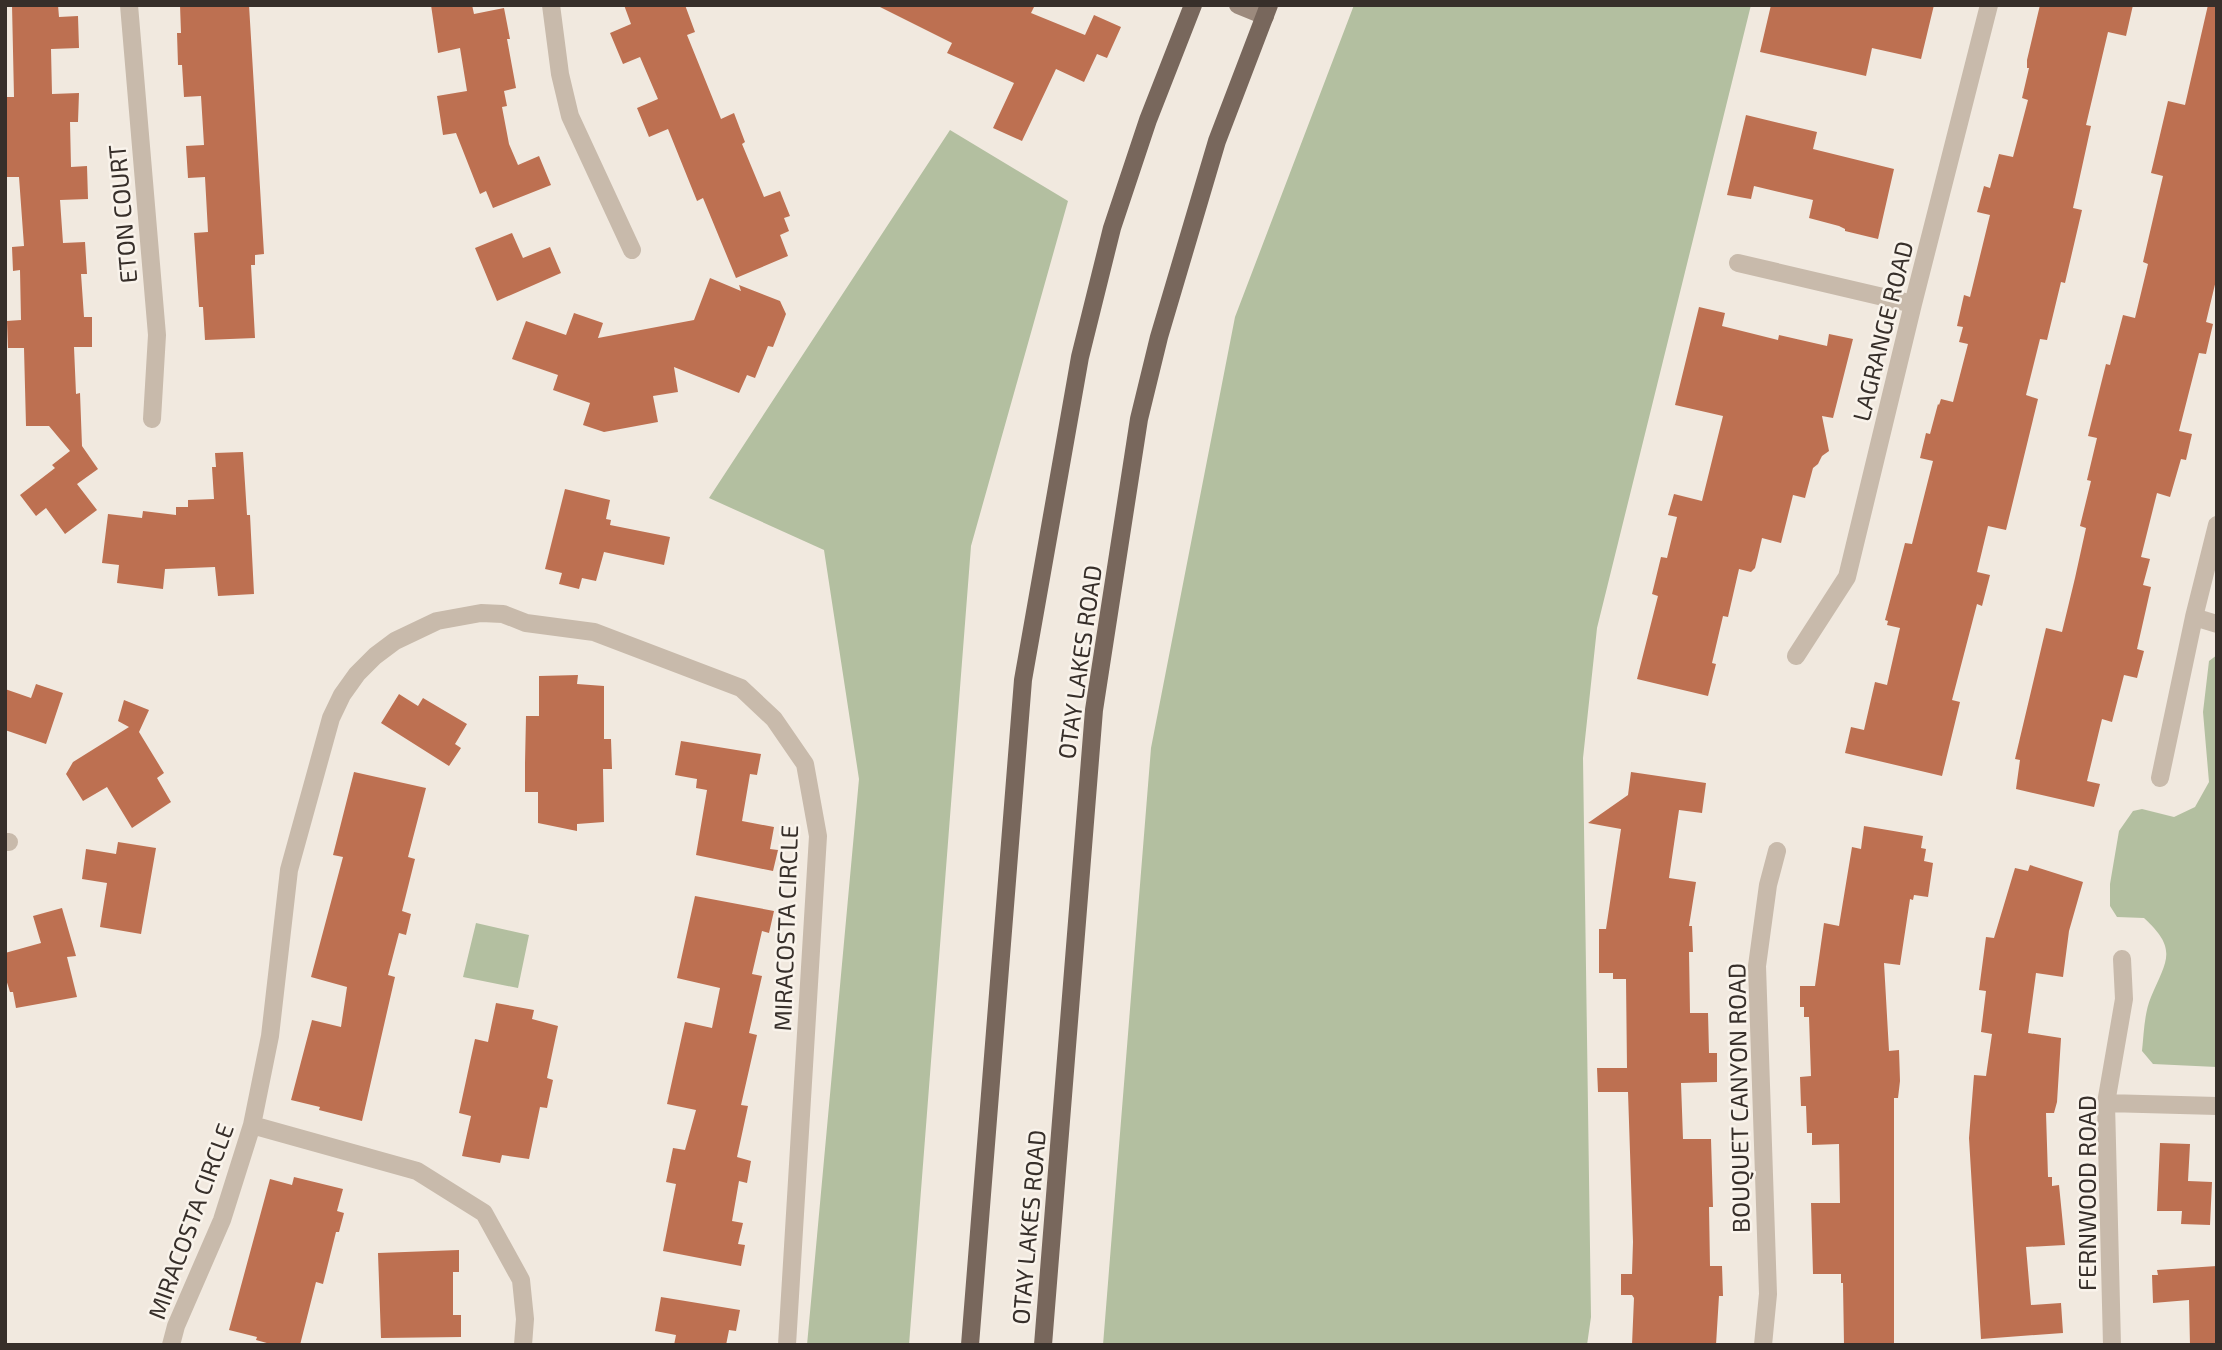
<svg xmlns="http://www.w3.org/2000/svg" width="2222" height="1350" font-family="'Exo 2',sans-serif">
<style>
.green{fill:#b3bfa0}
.building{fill:#bd7051}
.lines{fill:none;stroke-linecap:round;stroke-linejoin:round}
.minor{stroke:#c8baab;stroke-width:18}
.secondary{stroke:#9c8a7d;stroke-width:18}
.primary{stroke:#78675c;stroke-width:18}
.labels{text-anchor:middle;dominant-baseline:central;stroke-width:5;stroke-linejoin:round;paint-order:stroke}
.street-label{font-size:24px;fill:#372f2a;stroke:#f9f3eb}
</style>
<rect width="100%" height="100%" fill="#f1e9df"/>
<path class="green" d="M1354,5H1751L1597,628L1583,758L1591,1317L1587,1345H1103L1151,748L1235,317Z
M950,130L1068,201L971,546L909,1345H807L859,779L824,550L709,498Z
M2217,655V1067L2153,1064L2142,1051C2144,1033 2144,1014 2151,997C2166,961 2179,950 2144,918L2117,917L2110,906V884L2119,831L2133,811L2142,809L2174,817L2195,807L2209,782L2203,712L2209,661Z
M476,923L529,935L518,988L463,977Z"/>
<path class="building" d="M12,5H58L59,17L78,16L79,48L51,49L52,94L79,93L78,122H70L71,167L87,166L88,199L60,200L63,243L85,242L87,274H81L84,317H92V347H74L76,394L80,393L82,446L98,469L77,484L97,510L65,534L46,508L36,516L20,495L55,468L52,465L70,451L49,426H26L24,348H8L7,321L21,320L20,270L13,271L12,247L24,246L19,177H5V97H14Z
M180,5H249L264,254L255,255V265H251L255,338L205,340L203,307H199L194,233L208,232L205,177L188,178L186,146L204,145L201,96L184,97L182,65H178L177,33H181Z
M431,5H472L474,14L504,8L510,39H507L516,88L504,91L507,106L502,107L509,144L518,165L539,156L551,185L493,208L486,191L480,194L456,133L443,135L437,96L467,91L460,48L438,53Z
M624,5H685L695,32L687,35L721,119L734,113L745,142L742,144L764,197L780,191L790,216L784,218L789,231L780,235L788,256L736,278L703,198L697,201L668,129L649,137L637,108L658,99L640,57L623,64L610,33L631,24Z
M876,5H1035L1031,13L1085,35L1094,15L1121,27L1107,58L1097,54L1084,82L1056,69L1022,141L993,128L1014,83L947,53L952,43Z
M1771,5H1934L1921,59L1872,48L1866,76L1760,52Z
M2040,5H2133L2126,36L2108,32L2086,125L2091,126L2073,208L2082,210L2065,283L2061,282L2047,340L2040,339L2026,395L2038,399L2006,530L1988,526L1977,572L1990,575L1982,606L1977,604L1952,700L1960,702L1942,776L1845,753L1851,727L1864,730L1875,682L1887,685L1900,628L1887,625L1888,621L1885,620L1905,543L1912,544L1933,461L1920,458L1926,433L1930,434L1938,404L1939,405L1941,399L1953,402L1968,344L1959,342L1963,327L1957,326L1964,295L1970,297L1990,215L1977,212L1984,186L1990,188L1999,154L2013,157L2028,100L2022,98L2029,68H2027V60Z
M2208,5L2217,6V276L2206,322L2213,324L2206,354L2199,353L2179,431L2192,434L2186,460L2181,459L2170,497L2157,493L2141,557L2150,559L2143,585L2151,587L2137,649L2144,651L2137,678L2124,675L2112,722L2102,719L2087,781L2100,784L2094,807L2016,789L2020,760L2015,759L2046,628L2062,632L2075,578L2086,528L2080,526L2091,481L2087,480L2097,438L2088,436L2106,364L2110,365L2123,315L2135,318L2148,264L2143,262L2163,176L2151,173L2168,101L2185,105Z
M1746,115L1817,132L1813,149L1894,169L1878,239L1845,231V229L1839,226L1809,218L1813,200L1754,186L1751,199L1727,195Z
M512,233L523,258L550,247L561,273L497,301L475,248Z
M710,278L741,291L739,285L780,301L786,314L773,347L768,346L755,378L747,375L739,393L674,367L678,392L653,396L658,422L604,432L583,425L590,403L553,390L558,375L512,359L526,321L566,335L574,313L603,323L598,338L694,320Z
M1699,307L1725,313L1722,326L1778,340L1779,335L1827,346L1829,334L1853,339L1833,418L1822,416L1829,451L1822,456L1818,464L1813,468L1805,498L1793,495L1781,543L1762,538L1755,568L1751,572L1739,569L1728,617L1723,616L1712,663L1716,664L1708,696L1637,679L1658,596L1652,594L1661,557L1667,558L1677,517L1668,515L1674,494L1702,501L1723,416L1675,405Z
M243,452L247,515H250L254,594L218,596L215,567L165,569L163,589L117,583L119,565L102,563L108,514L142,518L143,511L176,515V507H188V500L214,499L212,467H216L215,453Z
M565,489L610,500L606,519L611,520L610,525L670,537L664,565L604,552L596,581L582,578L579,589L559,584L562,573L545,569Z
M578,675L577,684L604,686V739H611L612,769H603L604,822L577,824V831L538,823V792H525V763L526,716H539V676Z
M36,684L63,693L46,744L5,730V689L31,698Z
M399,694L418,706L423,698L467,724L455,744L461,748L449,766L381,723Z
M124,700L149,710L139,732L164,773L157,778L171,802L132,828L107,787L83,801L66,774L73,762L129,727L118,721Z
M681,741L761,754L757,775L750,774L742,821L774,827L770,849L778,850L773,871L696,855L707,790L696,788L697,779L675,775Z
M354,772L426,788L408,857L415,859L402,911L411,914L406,935L399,933L388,975L395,977L362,1121L319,1110L320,1107L291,1100L312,1020L341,1027L347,987L311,977L343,857L333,855Z
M1631,772L1706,783L1702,813L1679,810L1669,878L1696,882L1689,926H1692L1693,952H1689L1690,1013H1708L1709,1053H1717V1082L1681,1083L1683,1139H1711L1713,1207H1709L1710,1266H1722L1723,1296H1719L1716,1345H1632L1634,1298L1632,1295H1621V1274H1632L1633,1242L1628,1092H1598L1597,1068H1627L1626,979H1613V973H1599V929H1606L1621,829L1588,823L1628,795Z
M1864,826L1923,836L1921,848L1926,849L1924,861L1933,863L1928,897L1914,895L1913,900L1910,899L1900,965L1884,963L1889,1051L1899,1050L1900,1081L1898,1098H1894V1344L1844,1345L1843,1283H1841V1274H1813L1811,1203H1840L1839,1144L1812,1145V1133H1807L1806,1106H1801L1800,1077L1811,1076L1809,1017H1804V1007H1800V986H1815L1824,923L1839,926L1852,847L1861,849Z
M118,842L156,848L141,934L100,927L107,883L82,879L86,849L116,854Z
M2030,865L2083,882L2069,931L2063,977L2036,973L2028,1033L2061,1038L2057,1102L2054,1113H2046L2048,1177H2052V1186L2059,1185L2065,1245L2026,1247L2031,1305L2061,1303L2063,1333L1981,1339L1969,1138L1974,1075L1986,1076L1992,1034L1981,1032L1986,991L1979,990L1986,937L1994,938L2015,868L2028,871Z
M695,896L774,911L769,933L762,931L752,974L762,976L749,1033L757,1035L741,1105L748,1106L737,1157L751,1161L747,1183L739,1181L732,1221L743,1223L738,1244L745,1245L741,1266L663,1251L676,1184L666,1182L673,1148L685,1150L696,1110L667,1104L685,1022L712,1028L720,988L677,978Z
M62,908L76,956L67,957L77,997L16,1008L13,992H10L5,976V953L41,943L33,916Z
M496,1003L534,1010L532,1019L558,1026L547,1078L553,1080L547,1108L540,1107L529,1159L502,1155L500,1163L462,1156L471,1116L459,1113L475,1039L488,1042Z
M2160,1143L2190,1144L2188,1181L2212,1182L2210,1225L2181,1224L2182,1211H2157Z
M294,1177L343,1189L337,1211L344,1213L339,1232H336L323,1284L316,1282L300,1345H274L256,1340L257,1337L229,1330L270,1179L292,1185Z
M459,1250V1272H453V1315H461V1337L381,1338L378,1253Z
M2217,1266V1345H2190L2189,1300L2153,1303L2152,1275H2158L2157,1270Z
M661,1297L740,1310L736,1331L729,1330L726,1345H674L676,1335L655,1331Z"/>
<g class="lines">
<path class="minor" d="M129,5L157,335L152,419
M551,5L560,74L570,116L632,250
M1738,263L1913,304
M2194,617L2217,624
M1796,656L1847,577L1913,304L1989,5
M2160,778L2194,617L2217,525
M5,842H9
M2106,1103L2217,1106
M252,1125L417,1171L484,1213L521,1280L525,1319L523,1345
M171,1345L176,1326L222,1220L252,1125L270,1036L289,870L331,718L342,695L357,674L375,656L395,641L437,621L481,613L503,614L526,623L594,632L741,688L774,719L805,764L818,836L787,1345
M1763,1345L1768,1294L1757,966L1768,885L1777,851
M2112,1345L2106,1103L2124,999L2122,959"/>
<path class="secondary" d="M1238,5L1265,16"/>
<path class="primary" d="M970,1345L1023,680L1080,357L1112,228L1148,120L1193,5
M1043,1345L1094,710L1139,419L1159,337L1217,141L1269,5"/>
</g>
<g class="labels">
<g class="street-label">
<text transform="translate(122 214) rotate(-95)">ETON COURT</text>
<text transform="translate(1882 331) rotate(-76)">LAGRANGE ROAD</text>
<text transform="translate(1079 662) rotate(-82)">OTAY LAKES ROAD</text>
<text transform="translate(785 928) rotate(-88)">MIRACOSTA CIRCLE</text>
<text transform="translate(1738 1098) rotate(-91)">BOUQUET CANYON ROAD</text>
<text transform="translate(2086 1193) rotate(-90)">FERNWOOD ROAD</text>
<text transform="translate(190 1221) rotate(-70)">MIRACOSTA CIRCLE</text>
<text transform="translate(1028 1227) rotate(-85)">OTAY LAKES ROAD</text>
</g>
</g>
<rect width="2222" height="1350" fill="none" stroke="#372f2a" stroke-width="14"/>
</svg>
